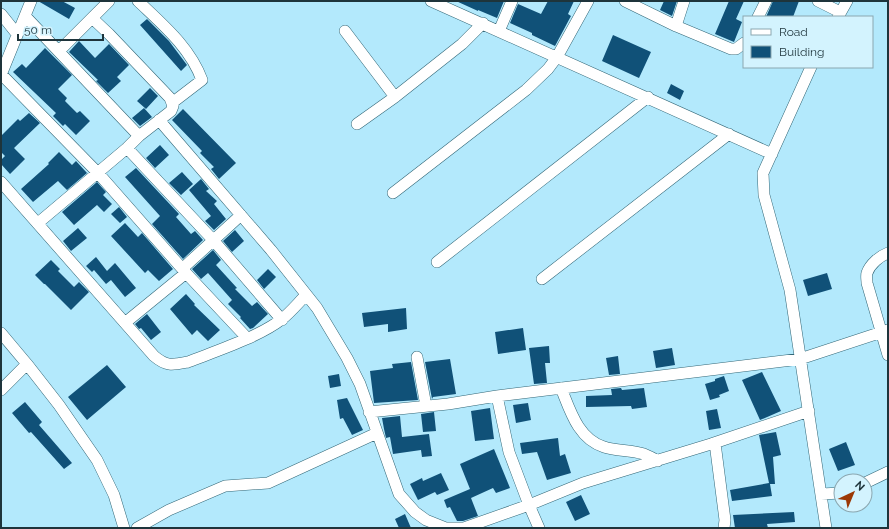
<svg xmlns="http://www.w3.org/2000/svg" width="889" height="529" font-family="Raleway,sans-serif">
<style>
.building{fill:#105178}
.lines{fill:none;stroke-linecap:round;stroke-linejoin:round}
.minor-casing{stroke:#336777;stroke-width:12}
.minor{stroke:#fff;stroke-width:11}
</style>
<rect width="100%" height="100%" fill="#b3e9fc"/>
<path class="building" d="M38,1H62L75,8L69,19Z
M456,1H504L497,18L478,10V11Z
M548,1H574L568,14L571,16L555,46L532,35V33L510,23L518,4L541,14Z
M664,1H677L672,16L660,10Z
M729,1H744L736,19L742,22L734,42L715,34Z
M773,1H799L793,17H766Z
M147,19L169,41L187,65L181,71L140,25Z
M613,35L651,52L639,78L602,61Z
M79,41L95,58L109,44L129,65L117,77L121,81L108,93L96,81L98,80L69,52Z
M45,48L72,75L58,89L67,98L65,101L77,113L80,111L90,121L76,135L65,124L63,126L53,116L56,113L13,72L22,64L26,68Z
M671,84L684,91L680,100L667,93Z
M150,88L158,96L146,109L137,101Z
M144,108L152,117L140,126L132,118Z
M183,109L236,163L219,179L211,169L214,167L200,153L202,151L172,120Z
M29,113L40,123L14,148L25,159L10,174L1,164V160L5,156L1,152V136L18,119L20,121Z
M160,145L169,155L155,168L146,158Z
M59,152L72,165L76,161L87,173L67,190L58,181L33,202L21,189L49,164L48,163Z
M136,168L179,214L176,217L191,234L195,231L203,240L183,259L152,224L160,216L125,177Z
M182,172L193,184L181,195L169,183Z
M201,179L209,189L206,191L217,201L214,204L226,219L214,230L205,221L211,216L189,190Z
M97,182L106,192L103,195L112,204L104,212L97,205L74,225L62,212Z
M119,207L127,217L120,223L111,214Z
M125,223L138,237L142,233L173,269L159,281L148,270L145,273L111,236Z
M78,228L87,238L71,251L63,241Z
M235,230L244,241L232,252L223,241Z
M213,250L221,260L216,265L237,288L235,289L252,306L257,302L268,314L253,328L250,329L240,318L241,317L228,304L232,300L208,273L201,279L192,269Z
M96,257L107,271L115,263L136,288L125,297L111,280L106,284L94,270L92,272L86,266Z
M51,260L60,269L58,271L74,287L79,282L89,292L71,310L45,284H44L35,275Z
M268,269L276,277L264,289L257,280Z
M827,273L832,289L808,296L803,280Z
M186,294L195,304L194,305L220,330L208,341L197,330L192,335L170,309Z
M406,308L407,329L388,332V324L364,327L362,313Z
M147,314L161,332L151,340L141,328L139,329L135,324Z
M523,328L526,350L498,354L495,332Z
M549,346L550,363H545L547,383L534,384L529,348Z
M672,348L675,365L656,368L653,351Z
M618,356L620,374L609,375L606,358Z
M450,359L456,394L433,397L432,399L425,362Z
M411,362L418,400L374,403L370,371L393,368L392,364Z
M107,365L126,387L87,420L68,397Z
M762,372L781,411L760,420L742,380Z
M339,374L341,386L330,388L328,376Z
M724,376L729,391L719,395L720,397L710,400L705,384L715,381V379Z
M621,388L622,390L644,388L647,407L632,409L631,406L586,407V396L612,395L611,389Z
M347,398L363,430L352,435L343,418L340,419L337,400Z
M25,402L42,422L39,425L72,463L64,469L31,432L29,433L12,413Z
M528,403L531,420L516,423L513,405Z
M490,408L494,439L475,441L471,411Z
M717,409L721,428L709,430L706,411Z
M434,412L436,431L423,432L421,414Z
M400,416L402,437L429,434L432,456L422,457L421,450L393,454L390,437L386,438L384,429L382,418Z
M776,432L781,455L773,457L775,484H770L772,496L732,501L730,490L769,483L759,435Z
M558,438L560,456L565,454L571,473L547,480L537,452L522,454L520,443Z
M846,442L855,465L838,471L829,449Z
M494,449L510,488L496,493L493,488L471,498L478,516L463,521H457L450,507L447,508L444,500L470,489L460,464Z
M441,473L449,490L437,495L435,492L418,500L410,484L422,478L423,481Z
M581,495L590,514L575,521L566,502Z
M794,512L795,522L767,524L768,528H735L733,515Z
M405,514L411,528H399L395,519Z"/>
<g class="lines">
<defs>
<path id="minor" d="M138,1C162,24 190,47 202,80L172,103
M431,1L772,154
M625,1L676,26L731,49H736L744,43
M818,1L840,12
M1,14L17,34
M25,16L139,136
M758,17L766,1
M838,17L847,1
M92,18L109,1
M676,26L684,1
M345,31L395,97
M499,31L512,1
M811,67L763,173L764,195L790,290L826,528
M1,74L98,173L186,273L247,338
M1,75L31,1
M159,120L271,250L317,308L347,358L360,384L399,494L415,512L426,520L446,528H464L529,505L583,483L711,444L809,411
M357,124L395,97L462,44L483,23
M127,148L214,241L282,320
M1,182L154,356C167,367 173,365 188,362C216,351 259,337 282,319C291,312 298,303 306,295
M393,193L526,90L548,69L557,57L588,1
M38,223L127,148L139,136L171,111L173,106L170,98L109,34L92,18L59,51
M888,253C880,256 870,264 867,273C866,275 867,280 867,283L888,355
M437,262L648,97
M183,268L241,215
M542,279L729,134
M126,322L186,273
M1,333L27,364L59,405L97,460L114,495L124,528
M417,357L426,406
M561,388C570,410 578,439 604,447C616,451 631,450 644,454C649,456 653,458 658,461
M1,390L27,364
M497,396L509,452L529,505L539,528
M369,412L448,404L497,396L800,359L888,330
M715,443L725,520L724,528
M865,483L888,472
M821,494L841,493
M137,528L169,510L225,486L268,483L377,433"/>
</defs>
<use href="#minor" class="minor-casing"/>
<use href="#minor" class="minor"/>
</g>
<rect width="889" height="529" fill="none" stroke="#1e343b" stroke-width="4"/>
<rect x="743" y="16" width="130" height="52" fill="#d3f3fe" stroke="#8ba7b0"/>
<rect x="751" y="29" width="20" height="6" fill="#ffffff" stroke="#8ba7b0"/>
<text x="779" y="36" font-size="12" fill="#1e343b">Road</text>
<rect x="751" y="46" width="20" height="12" fill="#105178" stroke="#8ba7b0"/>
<text x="779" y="56" font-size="12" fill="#1e343b">Building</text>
<g transform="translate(853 493) rotate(44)"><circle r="19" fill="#d3f3fe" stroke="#8ba7b0"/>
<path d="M0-3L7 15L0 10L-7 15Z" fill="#9c3805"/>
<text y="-6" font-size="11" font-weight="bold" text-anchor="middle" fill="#1e343b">N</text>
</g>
<path d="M18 34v6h85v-6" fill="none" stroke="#1e343b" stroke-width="2"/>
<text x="24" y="34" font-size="12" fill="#1e343b" stroke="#d3f3fe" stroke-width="3" paint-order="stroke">50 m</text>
</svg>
